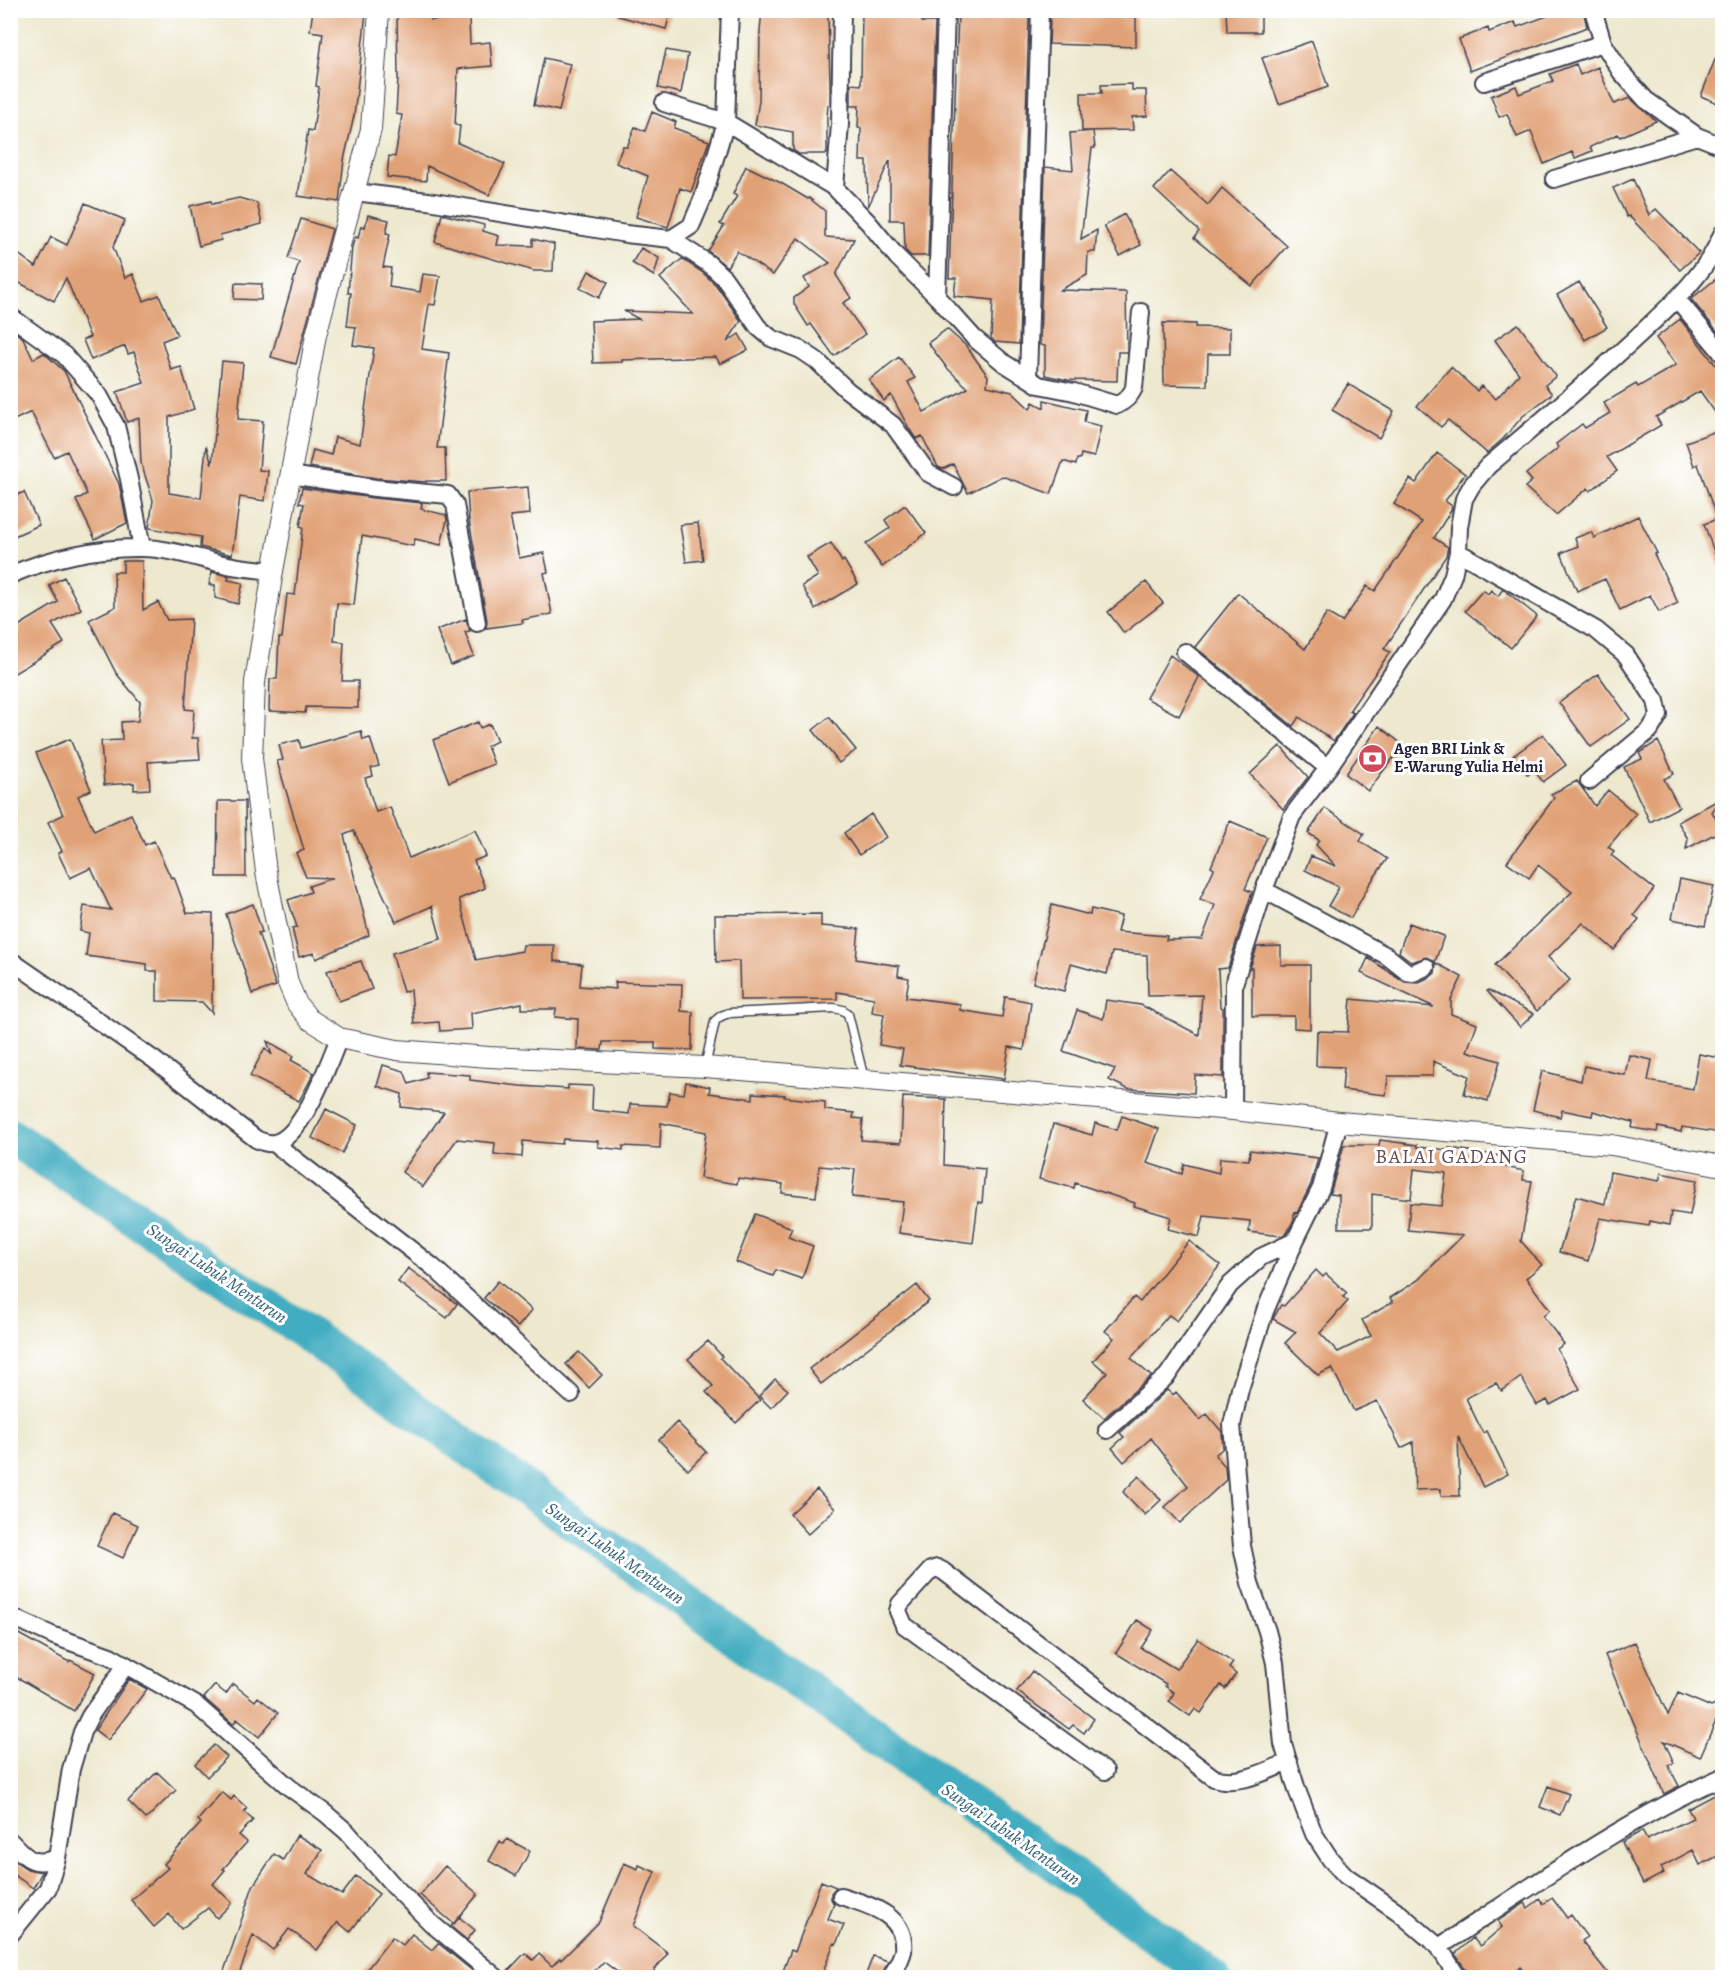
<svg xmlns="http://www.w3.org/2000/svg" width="1733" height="1988" font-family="Alegreya,serif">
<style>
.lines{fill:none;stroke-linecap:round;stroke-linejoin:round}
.river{stroke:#42adc1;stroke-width:36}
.building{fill:#e1a176}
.service-casing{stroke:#404051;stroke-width:11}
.minor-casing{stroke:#404051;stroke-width:20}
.tertiary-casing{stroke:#404051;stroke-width:22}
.service{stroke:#fff;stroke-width:8}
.minor{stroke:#fff;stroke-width:16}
.tertiary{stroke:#fff;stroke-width:20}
.labels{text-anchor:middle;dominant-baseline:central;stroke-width:6;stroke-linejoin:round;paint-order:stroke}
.poi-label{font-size:16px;font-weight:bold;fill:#22223b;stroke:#fff;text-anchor:start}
.water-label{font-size:18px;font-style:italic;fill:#306177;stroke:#fff}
.quarter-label{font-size:20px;letter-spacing:1.5px;fill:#654e50;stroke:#fff}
</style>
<rect width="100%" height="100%" fill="#fff"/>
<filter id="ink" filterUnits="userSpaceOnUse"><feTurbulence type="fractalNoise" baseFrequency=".0167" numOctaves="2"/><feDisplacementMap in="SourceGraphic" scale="12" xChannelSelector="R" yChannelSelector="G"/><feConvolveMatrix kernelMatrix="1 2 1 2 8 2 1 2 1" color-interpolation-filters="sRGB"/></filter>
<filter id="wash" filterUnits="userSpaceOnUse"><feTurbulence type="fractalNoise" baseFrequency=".008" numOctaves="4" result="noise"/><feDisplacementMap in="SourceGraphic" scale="24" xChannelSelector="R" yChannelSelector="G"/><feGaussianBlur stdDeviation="1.35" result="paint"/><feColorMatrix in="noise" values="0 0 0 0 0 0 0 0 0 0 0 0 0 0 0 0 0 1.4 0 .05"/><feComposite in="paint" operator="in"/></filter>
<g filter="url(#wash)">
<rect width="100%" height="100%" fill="#ede8ce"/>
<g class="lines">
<path class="river" d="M10,1136L293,1324L1073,1876L1213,1978"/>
</g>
<g id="blocks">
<path class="building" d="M313,10H348L366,13L354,116L344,160L339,202L298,196L308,130L313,131L319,87L316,86L323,33L310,31Z
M397,10H431V20L469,18L470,44L490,42L492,66L458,69L455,125L460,126L458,143L505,164L489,195L427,166L426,181L387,177L389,156L395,157L402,115L396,114L398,78Z
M619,10H671L666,29L618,16Z
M762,10H786V16H828L830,83V105H828L827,117V154H799L793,150V132L755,125L759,101L760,31Z
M862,10H923L922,22H935L928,256H911L905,250L904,220H890V160L868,207L867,161H860L861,128H858L859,106H851V84L861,85Z
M1226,10H1261V32H1227Z
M1548,10H1583L1587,27L1470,71L1459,39L1488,28L1489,32L1515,22L1517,27L1550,15Z
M958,12L997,13V17H1029L1019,344L995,342L991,338L993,300L954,296L956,278H949Z
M1055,14L1136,17V47L1049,44L1050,16H1055Z
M1312,41L1328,87L1279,104L1262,58Z
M1721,44H1722V105L1701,96Z
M666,50L688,54L681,93L658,88Z
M544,58L570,64L559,111L534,105Z
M1576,64L1580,75L1598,67L1614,104L1630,98L1656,121L1620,137L1618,134L1590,147L1592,151L1575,158L1572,152L1544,164L1531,131L1517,137L1507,114L1499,117L1491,96L1516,86L1519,94L1524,92L1553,81L1550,74Z
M1132,84V90H1146L1147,116L1132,117L1133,130L1082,131L1081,93H1102L1101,85Z
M652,112L676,122L674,128L709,141L691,192L680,188L668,227L636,217L648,176L616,163L623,146L627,147L635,127L645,131Z
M1093,131L1095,148H1092L1081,239L1097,230L1095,252H1088L1087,275L1060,290L1126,292L1127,352H1118L1117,381L1068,380L1045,375V346L1040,345L1045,167L1073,170L1070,133Z
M746,166L781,183L808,199L809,198L825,211V237L854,239L836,275L851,298L843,303L865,334L834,356L811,324L808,326L794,304V298L809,287L804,278L830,263L798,238L773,275L737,251L727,267L708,251L724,226L720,224L737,196L733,194Z
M1170,171L1208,205L1222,188L1287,246L1252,286L1194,238L1199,231L1154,189Z
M1633,179L1649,215L1656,209L1699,253L1680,270L1629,216L1627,217L1613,188Z
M239,198L257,203L262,224L220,235L221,240L199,246L190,206L211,201L212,204Z
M85,203L125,220L113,247L125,278L133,274L144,301L159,295L177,335L162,341L171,370L181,367L194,409L169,417V493L201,498L206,446L212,464L222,361L243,363L238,419L263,421L259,470L268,471L265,501L240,497L232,555L200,547L201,537L149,528L153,500L141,463L139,418L127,422L117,392L144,383L134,352L128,354L125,346L91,360L83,340L90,337L66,278L54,301L10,278V248L36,267L51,237L67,245Z
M442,214L484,225L483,231L499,236L497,245L533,246V239L554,244L553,271H534L435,242Z
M1124,214L1141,245L1120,256L1104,226Z
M368,215L389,220L386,233L390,234L383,267L391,268L389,287L420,292L423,274L440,276L435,305L429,304L422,349L449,353L437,448H445L446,481H426V482L376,478L309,467L313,450L331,455L335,437L360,444L374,348L353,345L356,327L347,326L351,293H348L352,247L355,237L358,238L361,226L365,227Z
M301,219L332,229L296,364L271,357L299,262L288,258Z
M641,248L659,258L654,276L632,263Z
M682,259L702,272L716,285L741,321L727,342L739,334L748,350L720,364L716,357L622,360V362L593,363L591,321L639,319L624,311L693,314L660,278Z
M589,271L608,282L599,298L580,288Z
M1722,274V337L1691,299Z
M1579,282L1607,327L1585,340L1557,295Z
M235,283L262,284L261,300L234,299Z
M1680,319L1722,373V422L1700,391L1656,417L1661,425L1607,457L1617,471L1590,491L1588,488L1556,515L1525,487L1532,481L1526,474L1558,448L1556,444L1582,424L1585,428L1610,413L1604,403L1636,384L1638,387L1676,365L1656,338Z
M1163,323L1196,324L1195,327L1230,328V354H1208L1207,386L1164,385Z
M1518,324L1556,376L1545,385L1552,394L1523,416L1503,439L1487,453L1448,420L1441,427L1417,406L1451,367L1477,391L1481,386L1496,399L1519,374L1495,340Z
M10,329L23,338L33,359L44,353L64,371L119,484L127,523L95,539L76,500L87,494L67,451L54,457L31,412L10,422Z
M947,329L966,346L988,376L987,386L1012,392L1030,409L1033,402L1044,408V400L1086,410L1084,422L1101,426L1094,457L1081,454L1080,459H1077L1076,465L1063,461L1051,494L1002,476L968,493L953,464L943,469L938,467L922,436L916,439L910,430L891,395L884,401L869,380L899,357L915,378L908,382L924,412L968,388L947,368L928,343Z
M1348,384L1394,411L1379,438L1332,410Z
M1722,429V570L1721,571L1704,524L1717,519L1698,464L1694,466L1686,442Z
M1437,453L1465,474L1445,501L1452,506L1451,510L1434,538L1448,547L1446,556L1384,649L1390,652L1349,711L1353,713L1334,741L1299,717L1293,726L1195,647L1238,593L1305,649L1327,613L1342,622L1367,586L1375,591L1422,522L1394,504L1410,479L1416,483Z
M528,487L530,514L510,516L519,558L544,553L548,572L544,573L552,614L522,620L523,623L486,628L487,621L469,520L467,492Z
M302,488L373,498L422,503L421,509L446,515L447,520L441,545L415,539L413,546L362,536L354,605L337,603L334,641L344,642L342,681H358V708L306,707L305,713L269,711L270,679H277L279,638H282L287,594L295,595L303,527L300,526L304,504L299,503Z
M24,492L39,525L10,538V498Z
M905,505L926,533L882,567L866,544L890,528L885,520Z
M1638,516L1657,553L1654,554L1678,603L1659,612L1650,595L1620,610L1605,579L1577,591L1561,553L1578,546L1575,538L1591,532L1594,538Z
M698,523L703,560L686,562L680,525Z
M831,543L842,562L844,560L858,584L815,609L802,586L818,576L807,557Z
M123,561H142L143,610L158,602L167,620L191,619L185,709L194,710L192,738H198L200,759L148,762L150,789L134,790V783L104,785L101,741L122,740L121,722L138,721L140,702L116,673L89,620L115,607L114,572H123Z
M212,572L229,576L228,580L243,583L238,604L215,598V585H209Z
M64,577L81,609L52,624L64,643L10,676V631L58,602L49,585Z
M1146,582L1163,603L1124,633L1108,612Z
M1503,589L1537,616L1511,648L1465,611L1483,590L1488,594L1491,590L1498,596Z
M466,619L470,631L465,632L474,656L451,665L437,630Z
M1170,655L1199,677L1179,716L1146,698Z
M1598,674L1630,719L1591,747L1559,703Z
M829,717L856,750L839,763L813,730Z
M478,722L480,728L490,724L497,741L487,746L494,764L449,782L433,740Z
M1379,726L1403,745L1368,791L1346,774Z
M361,731L363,740L370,738L379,766L371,768L373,776L365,778L376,812L390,807L409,858L475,830L486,856L474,861L485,888L459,899L476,960L522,951L523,945H554V961L582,964L580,986L616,989L615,982L682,984L681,1011L693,1012L692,1050L655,1049V1042H603L602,1050L577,1049L578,1019L555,1017L556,1009H522V1003L471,1013L472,1029L440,1031L439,1022L414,1024L411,990L403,992L392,953L441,939L432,906L396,922L354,831L344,835L369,935L316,959L314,953L299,957L292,928L297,927L288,900L311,892L309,886L333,878L306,877L296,853L304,850L277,761L283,760L279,745L299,740L301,748Z
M1543,734L1566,765L1543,782L1534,770L1528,775L1513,756Z
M70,739L91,790L78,796L94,831L131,814L145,845L154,841L171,878L174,877L187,913L213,914L212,1013L202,1002L157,1001V971H147V964L86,956L89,933L80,931L84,906L111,910L91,868L70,878L58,853L62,851L48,822L63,815L36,753Z
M1658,741L1674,774L1664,779L1679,807L1650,822L1624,767L1642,759L1639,753Z
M1280,746L1308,777L1283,809L1250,774Z
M1577,781L1595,806L1608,790L1636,814L1608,847L1614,851L1611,855L1654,889L1634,915L1639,919L1614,950L1583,923L1548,957L1570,980L1537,1011L1495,965L1572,892L1538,865L1529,878L1507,862L1554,798L1551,794Z
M1722,798L1712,812L1722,830L1686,849L1688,839L1678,822Z
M218,801H245L246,877H217Z
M1325,808L1364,834L1360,841L1387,859L1369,885L1351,918L1328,906L1339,887L1305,870L1311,856L1336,866L1316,845L1319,840L1308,833Z
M871,814L886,837L859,855L844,833Z
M1230,821L1267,837L1245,889L1252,892L1228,968L1218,969L1220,1007L1223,1008V1077L1195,1075L1194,1093L1128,1089L1109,1080L1115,1069L1063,1051L1077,1010L1103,1019L1106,1000L1141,1005L1199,1035L1202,995L1148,996L1147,955L1112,952L1107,974L1071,964L1064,991L1033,983L1052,905L1090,915L1091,909L1121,916L1117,932L1167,936L1166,940L1202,939L1215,905L1200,899L1214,869L1211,867Z
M1680,879L1714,886L1705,926L1672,919Z
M253,904L262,932L258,933L276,986L252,994L226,914Z
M821,914V926L859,929L856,959L899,966L898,976L909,978L906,997L960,1004V1010L1002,1017L1005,997L1031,1002L1024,1050L1009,1047L1004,1079L900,1065L903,1049L879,1045L884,1014L872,1012L874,998L837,992V999L740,1000L739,961L716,962L715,915Z
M1409,923L1444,936L1435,962L1426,957L1412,962L1399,952Z
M1281,946V965H1310V1029L1294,1028V1016H1252V968H1250L1257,947Z
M1368,958L1405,982L1417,983L1430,977L1435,973L1436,963L1462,977L1451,1000V1014L1477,1024L1467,1051L1500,1061L1488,1101L1464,1094L1469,1076L1433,1061V1076H1388L1386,1095L1342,1090L1344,1067L1316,1066L1317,1031L1348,1032L1351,999L1434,1007L1361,973Z
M361,961L372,989L339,1001L327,971Z
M1488,990L1534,1014L1520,1027L1487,991Z
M267,1041L294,1056L291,1060L314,1073L299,1101L250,1076L265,1048L272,1055Z
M1699,1054L1720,1058L1718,1069L1722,1070V1122L1721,1133L1682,1127L1681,1132L1658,1127L1657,1132L1632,1128L1633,1122L1593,1111L1592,1116L1562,1110L1560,1117L1533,1110L1542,1071L1581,1081L1584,1066L1625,1075L1629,1055L1652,1060L1648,1081L1693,1089Z
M383,1065L404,1071L409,1084L427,1078L426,1072L470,1075V1080L520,1086L568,1089V1085L593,1086L592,1110L629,1114L630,1104L667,1106L670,1092L684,1094L686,1082L710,1087L709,1093L753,1099V1093L785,1095L784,1097L825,1102V1110L854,1113L853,1118L863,1119L861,1140L901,1143L903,1097L946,1099L944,1165L985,1169L982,1203L978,1202L973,1243L899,1233L903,1202L852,1197L855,1169L819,1166L816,1197L782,1193L783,1184L738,1178L737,1184L700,1178L706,1132L661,1123L660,1148L623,1146V1150L598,1147V1141L563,1139L562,1144L523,1141L522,1157L494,1154L495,1143L457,1139L423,1187L402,1172L444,1112L401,1107L402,1094L377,1086Z
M326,1109L357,1125L342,1153L312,1138Z
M1122,1116L1159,1129L1147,1163L1182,1174L1184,1164L1219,1173L1220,1158L1249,1160L1250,1150L1318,1158L1311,1184L1297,1213L1294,1212V1219L1287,1233L1282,1236L1249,1232L1250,1221L1204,1216L1199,1237L1168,1229L1171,1217L1134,1206L1135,1203L1075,1183L1074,1188L1039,1179L1053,1124L1092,1135L1095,1123L1117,1130Z
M1380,1140L1417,1145V1147L1449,1150V1148L1506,1157L1505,1167L1524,1171L1523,1180L1532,1181L1521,1241L1542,1265L1526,1278L1550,1310L1543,1316L1564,1344L1557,1349L1580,1389L1550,1405L1547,1400L1537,1405L1521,1377L1502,1391L1496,1383L1466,1398L1483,1433L1487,1431L1508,1474L1483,1487L1458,1436L1460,1496H1441V1489L1415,1490L1413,1442L1401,1448L1377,1401L1354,1411L1332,1368L1318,1375L1285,1343L1296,1332L1273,1319L1281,1305L1284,1306L1316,1270L1323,1277L1326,1274L1347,1293L1343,1297L1348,1301L1320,1333L1338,1352L1371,1336L1362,1320L1393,1302L1390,1298L1418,1280L1463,1235L1408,1230L1410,1203L1442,1206L1446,1173L1414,1169L1411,1199L1372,1194V1228H1339V1195L1330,1194L1344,1145H1379Z
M1610,1172L1659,1181L1661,1173L1697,1180L1690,1215L1671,1212L1669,1225L1650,1221L1649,1226L1600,1218L1588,1261L1559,1252L1576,1196L1605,1204Z
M755,1214L792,1228L788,1237L813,1246L802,1279L776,1270L773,1276L736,1262Z
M1189,1241L1220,1265L1177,1321L1169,1315L1131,1358L1151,1376L1104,1418L1083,1399L1107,1373L1093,1361L1114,1338L1105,1331L1134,1297L1140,1302Z
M408,1268L457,1304L447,1318L398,1282Z
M498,1281L532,1310L518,1327L484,1298Z
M917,1285L929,1301L821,1384L809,1369Z
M708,1341L722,1356L720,1358L760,1400L736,1423L706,1392L713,1386L688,1359Z
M579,1352L602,1375L589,1388L566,1364Z
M775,1379L788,1390L771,1408L759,1396Z
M1167,1390L1173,1395L1176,1392L1200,1420L1207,1414L1222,1432L1223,1448L1215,1455L1225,1466L1226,1480L1180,1523L1165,1507L1188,1486L1151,1438L1124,1462L1112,1448L1124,1437L1120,1433Z
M677,1422L706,1452L688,1470L659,1440Z
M1139,1476L1161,1500L1145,1515L1123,1492Z
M817,1489L835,1509L808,1534L790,1514Z
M112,1513L138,1525L123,1558L97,1546Z
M1137,1620L1153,1630L1141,1648L1176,1669L1198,1639L1233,1663L1229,1668L1236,1674L1225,1689L1221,1685L1201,1713L1195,1709L1190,1716L1169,1701L1174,1693L1165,1686L1166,1684L1116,1653Z
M15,1632L69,1662L70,1660L95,1673L74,1711L10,1673V1641Z
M1635,1642L1668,1715L1678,1693L1711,1707L1722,1702V1707L1700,1757L1664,1741L1674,1763L1668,1765L1679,1786L1664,1794L1605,1655Z
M1032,1671L1094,1719L1084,1733L1073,1725L1069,1729L1017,1691Z
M129,1679L147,1689L108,1740L95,1730Z
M233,1684L255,1701L258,1697L278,1713L259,1737L237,1719L233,1724L204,1698L215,1685L226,1694Z
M214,1745L227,1757L207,1777L195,1764Z
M157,1772L176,1790L146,1819L128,1801Z
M1548,1786L1569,1794L1560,1815L1540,1807Z
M1722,1791V1854L1700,1865L1693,1850L1661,1867L1664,1873L1643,1884L1622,1842L1642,1831L1647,1840L1693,1818L1688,1809Z
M222,1792L231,1800L234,1796L247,1808L244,1812L253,1820L239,1835L247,1842L223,1869L225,1870L213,1884L232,1903L217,1918L208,1908L181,1929L169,1914L154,1927L131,1900L168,1868L164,1864L201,1823L198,1820Z
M297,1835L322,1850L307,1874L342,1895L356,1876L379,1894L350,1932L338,1922L317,1950L289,1929L273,1950L253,1935L238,1977H222L253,1886L274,1854L283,1860Z
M507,1839L530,1851L516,1876L489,1861L500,1841L504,1844Z
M15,1861L27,1869L42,1872L33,1888L10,1872V1868Z
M624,1863L638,1869L639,1865L655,1872L633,1926L668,1953L649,1977H624L604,1962L588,1977H507L506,1973L525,1953L533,1960L539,1954L552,1966L560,1958L561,1960L599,1922Z
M445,1866L478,1894L454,1924L420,1895Z
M821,1881L836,1887L831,1893V1899L834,1904L828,1919L844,1925L836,1944L834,1943L821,1977H799L783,1971L791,1950L795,1952Z
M1552,1898L1567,1918L1571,1915L1587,1937L1582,1941L1611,1977H1529L1520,1967L1509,1977H1471L1455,1954L1473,1938L1480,1946L1502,1927L1498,1921L1525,1903L1528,1908L1540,1899L1543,1904Z
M459,1917L475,1930L467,1940L451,1927Z
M412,1934L432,1950L438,1943L480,1977H361L392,1937L403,1945Z
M873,1956L888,1961L881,1977H865Z"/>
</g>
</g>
<g filter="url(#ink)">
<use href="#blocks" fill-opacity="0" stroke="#404051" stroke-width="1.5"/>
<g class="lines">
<defs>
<path id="service" d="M705,1067L715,1021L721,1016L729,1013L834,1008L843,1010L848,1014L864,1079"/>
<path id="minor" d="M1593,10L1603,43L1621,72L1646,100L1697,136L1722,146
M1484,82L1603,43
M664,103L726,122L835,188L868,222L897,257L937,297L974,338L1004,363L1039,385L1074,392L1117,405C1125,401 1130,397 1134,388L1141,312
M1554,179L1697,136
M835,188L840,124L842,10
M355,192L428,201L626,234L671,239L691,226L703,198L726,122L730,10
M671,239L709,264L724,278L758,327L771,338L801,350L816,360L847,390L893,425L928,473L954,487
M937,297L946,10
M1677,299L1722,353
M10,316L64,355L99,395L116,426L129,479L142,548
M1028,377L1040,10
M290,475L375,488L448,495L455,505L477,623
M1458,552L1596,630L1626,655L1656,701L1659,715L1650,730L1589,781
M10,575C50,558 98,547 141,548C169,548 196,558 223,564C239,568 257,569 273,571
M1185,652L1328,768
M1264,890L1387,956L1407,972L1413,973L1426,967
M10,960L153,1059L256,1139C262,1142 267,1144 274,1143C303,1138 329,1062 339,1038
M1233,1110L1234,984L1264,890L1292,816L1328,768L1443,599L1453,575L1458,552L1459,527L1464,499L1472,485L1488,466C1540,422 1592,379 1641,333C1671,305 1707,273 1722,234
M1339,1122L1321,1188L1295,1241L1265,1311L1240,1389L1232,1425L1242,1546L1250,1583L1267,1631L1275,1663L1283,1744L1297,1790L1314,1834L1331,1860L1346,1876L1397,1911L1439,1947L1458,1978
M274,1143L433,1267L571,1394
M1107,1430L1167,1376L1230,1285L1261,1257L1295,1241
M10,1616L54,1636L110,1656L196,1705L289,1787L325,1813L347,1832L393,1885L432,1924L497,1978
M1105,1771L904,1625L898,1611L900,1604L931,1570L937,1568L943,1571L1214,1778C1240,1786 1265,1771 1289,1762
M10,1841C27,1858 32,1867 57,1858
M841,1896C868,1905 907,1914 903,1951C901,1960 895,1969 891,1978
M10,1935L48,1888L57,1858L71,1769L82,1732L90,1716L126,1665
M1439,1947C1531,1887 1622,1822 1722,1777"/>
<path id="tertiary" d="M379,10L371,129L316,335L273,571L255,682L252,758L266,872L288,983L297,1004L309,1019L339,1038L397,1050L489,1057L705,1067L1233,1110L1339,1122L1612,1145L1722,1166"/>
</defs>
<use href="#service" class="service-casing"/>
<use href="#minor" class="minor-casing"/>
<use href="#tertiary" class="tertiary-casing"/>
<use href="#service" class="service"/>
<use href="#minor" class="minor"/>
<use href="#tertiary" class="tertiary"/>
</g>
</g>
<defs>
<symbol id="bank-disc" viewBox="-11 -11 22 22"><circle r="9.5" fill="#d1495b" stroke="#fff"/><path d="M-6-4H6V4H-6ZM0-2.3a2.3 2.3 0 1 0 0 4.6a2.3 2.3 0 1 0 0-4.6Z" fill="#fff"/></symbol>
</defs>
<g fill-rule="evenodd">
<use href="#bank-disc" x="1356" y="742" width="33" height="33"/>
</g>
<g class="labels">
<g class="poi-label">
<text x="1394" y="749">Agen BRI Link &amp;<tspan x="1394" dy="18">E-Warung Yulia Helmi</tspan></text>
</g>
<g class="water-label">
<text transform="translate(217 1273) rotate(34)">Sungai Lubuk Menturun</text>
<text transform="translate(615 1553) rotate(35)">Sungai Lubuk Menturun</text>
<text transform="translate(1011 1834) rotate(35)">Sungai Lubuk Menturun</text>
</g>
<g class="quarter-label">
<text x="1452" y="1156">BALAI GADANG</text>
</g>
</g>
<rect width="1733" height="1988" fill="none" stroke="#fff" stroke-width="36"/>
</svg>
